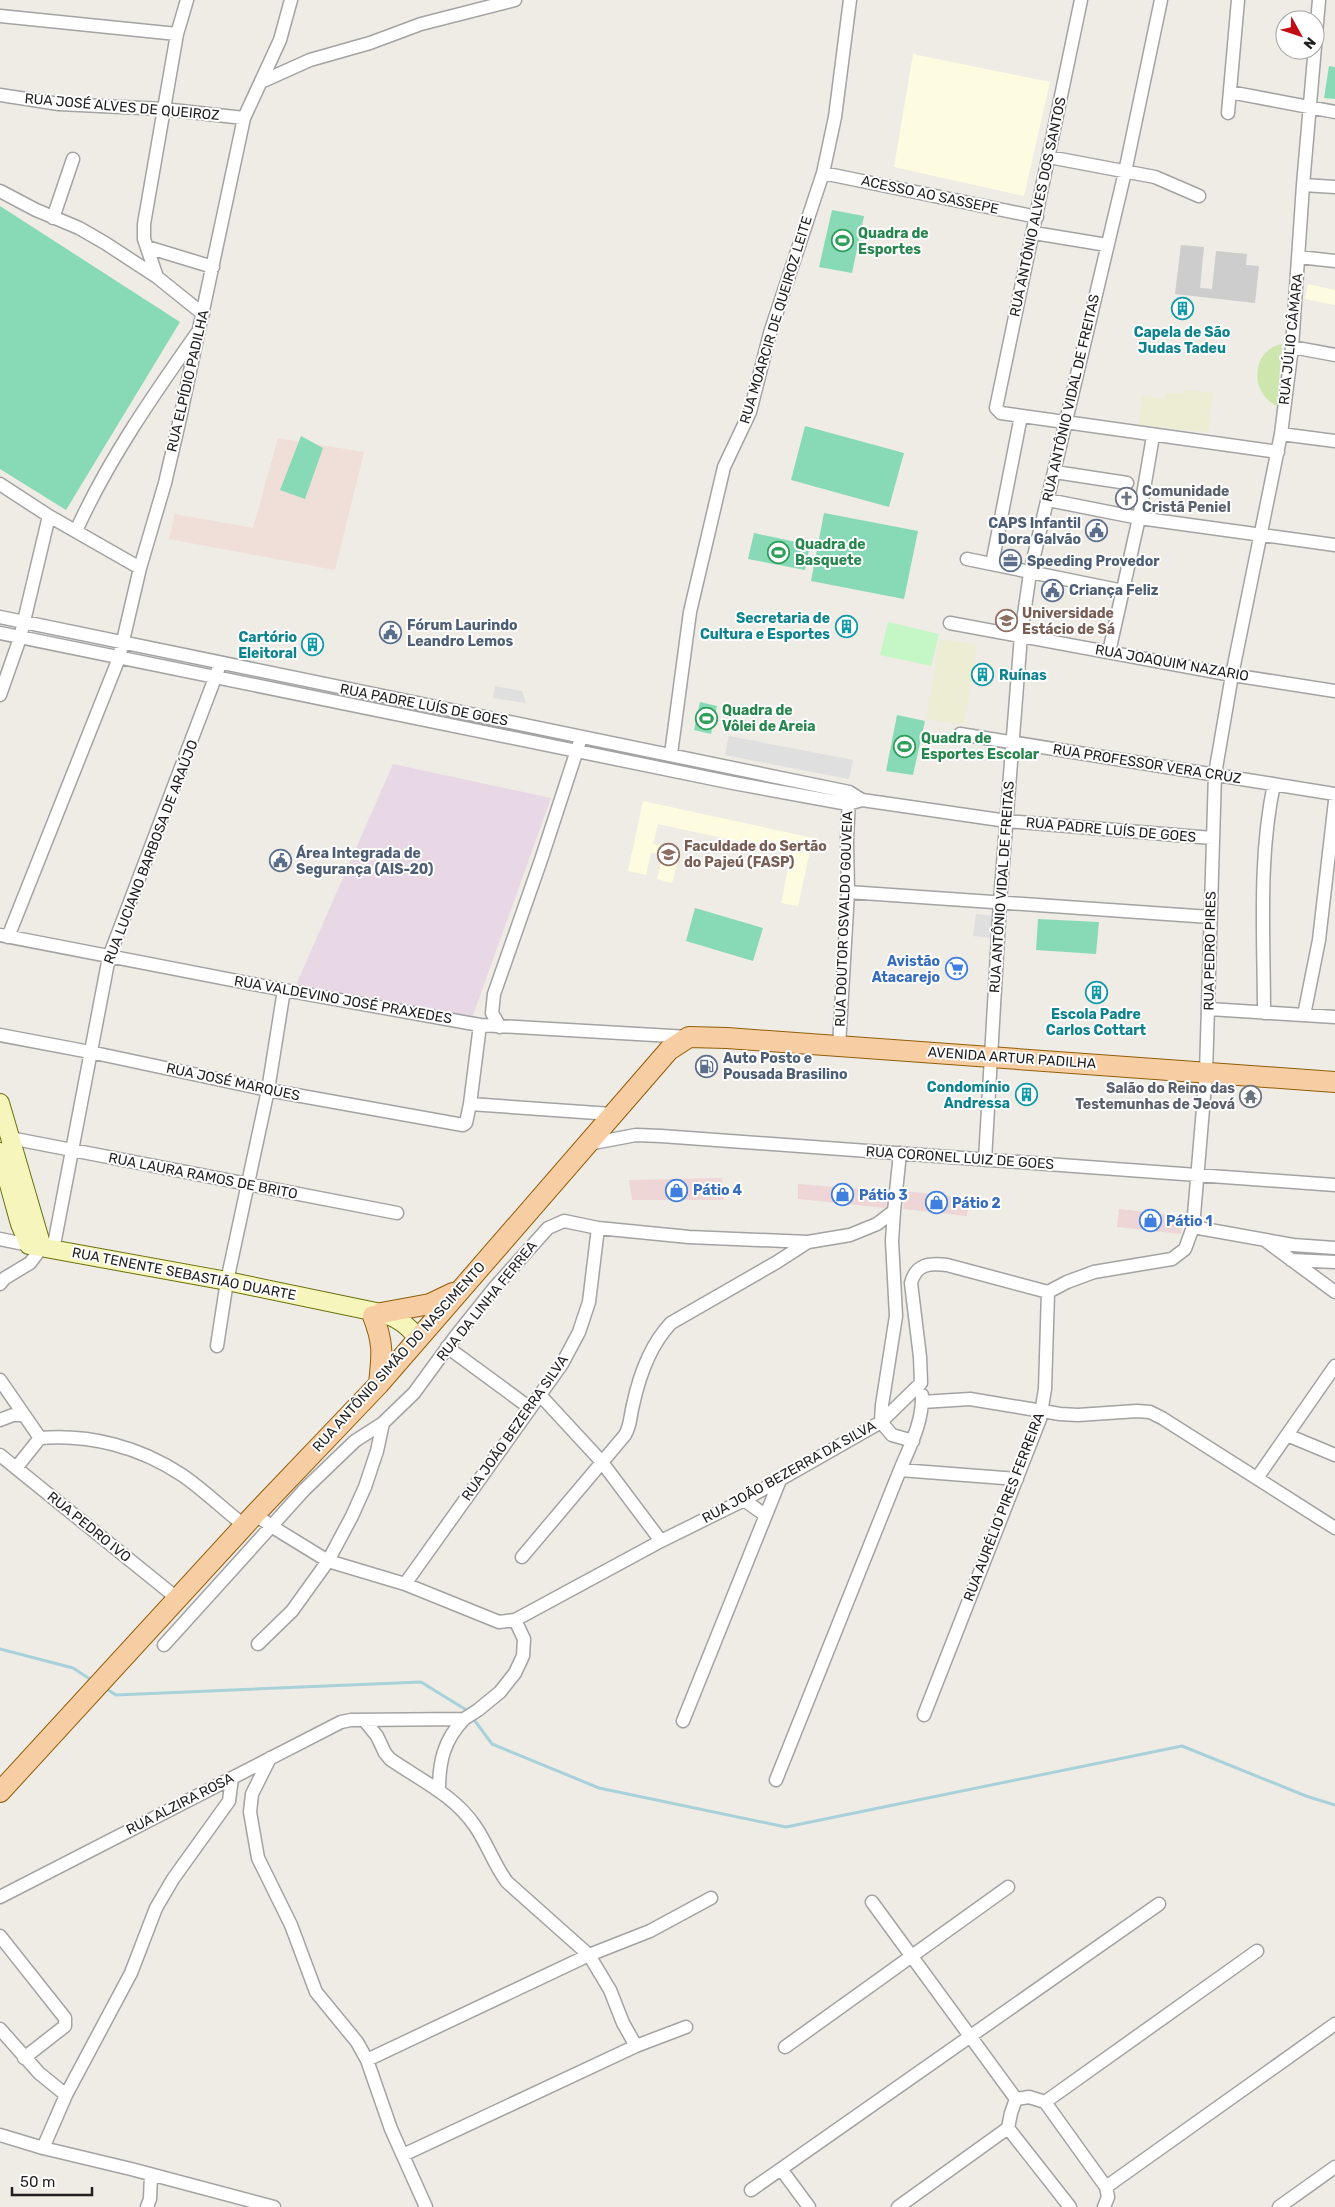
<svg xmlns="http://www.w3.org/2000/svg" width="1335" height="2207" font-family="Rubik,sans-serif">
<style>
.commercial{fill:#efd6d6}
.industrial{fill:#e8d8e5}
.education{fill:#fdfce0}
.religious{fill:#cdcdcd}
.military{fill:#f0ded9}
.farmland{fill:#ecedd2}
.grass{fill:#cce6ae}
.park{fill:#c5f6c6}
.pitch{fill:#88dab6}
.parking{fill:#dfdfdf}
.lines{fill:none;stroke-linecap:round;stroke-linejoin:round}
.stream{stroke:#a8d1da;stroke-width:3}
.street-casing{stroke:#a3a3a3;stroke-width:15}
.secondary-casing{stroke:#6a700b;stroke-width:20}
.primary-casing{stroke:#915d08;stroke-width:22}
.street{stroke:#fff;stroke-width:12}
.secondary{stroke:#f6f6bc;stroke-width:18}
.primary{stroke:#f7cea3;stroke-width:20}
.labels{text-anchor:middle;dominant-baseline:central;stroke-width:4;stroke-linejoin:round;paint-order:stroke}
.street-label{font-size:14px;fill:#1f1f1f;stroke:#fff}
.leisure-label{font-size:14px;font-weight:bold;fill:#27864d;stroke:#fff;text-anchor:start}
.culture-label{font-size:14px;font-weight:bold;fill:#0d838f;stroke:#fff;text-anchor:end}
.worship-label{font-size:14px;font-weight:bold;fill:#5b616d;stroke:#fff;text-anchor:start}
.service-label{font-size:14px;font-weight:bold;fill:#4e5e75;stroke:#fff;text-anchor:start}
.education-label{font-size:14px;font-weight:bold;fill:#785e54;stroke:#fff;text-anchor:start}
.shop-label{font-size:14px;font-weight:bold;fill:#366cbe;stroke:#fff;text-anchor:start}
</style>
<rect width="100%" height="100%" fill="#efebe5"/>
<path class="commercial" d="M722,1178L724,1200H632L629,1180Z
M798,1184L888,1191L886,1208L798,1199Z
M905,1191L969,1198L967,1216L903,1209Z
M1119,1209L1183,1216L1181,1234L1117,1227Z"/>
<path class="industrial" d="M393,764L551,798L472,1018L296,985Z"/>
<path class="education" d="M913,54L1050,82L1024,196L894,167Z
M1308,284L1335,290V305L1305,299Z
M998,614L1017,618L1015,627L996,624Z
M643,801L813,838L798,906L781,903L791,853L658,824L653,844L680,850L672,883L657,879L663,855L651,853L646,875L628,871Z"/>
<path class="religious" d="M1181,245L1204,247L1200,288L1212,289L1216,251L1247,254L1246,265L1259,266L1255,303L1175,294Z"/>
<path class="military" d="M278,438L364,452L335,570L169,539L175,514L253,528Z"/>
<path class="farmland" d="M1184,390L1213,393L1208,432L1139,425L1142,396L1165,398L1166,393L1184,394Z
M940,639L977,645L963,725L926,719Z"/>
<path class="grass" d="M1282,344L1277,406C1249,393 1251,350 1282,344Z"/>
<path class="park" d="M888,622L939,634L931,666L880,655Z"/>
<path class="pitch" d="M1329,66L1335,67V99L1324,98Z
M0,206L180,322L66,510L0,469Z
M832,210L864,216L852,273L819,267Z
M805,426L904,453L889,507L791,480Z
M301,436L323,448L305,499L280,490Z
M824,513L918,531L904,599L811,581Z
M754,533L810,545L805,570L748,559Z
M700,702L717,706L711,734L694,730Z
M897,715L925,721L913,775L886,771Z
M695,908L763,928L753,961L686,941Z
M1038,919L1099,922L1096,954L1036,950Z"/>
<path class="parking" d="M495,686L522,691L526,703L493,698Z
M729,736L853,760L849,779L725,755Z
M976,914L994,916L991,938L973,936Z"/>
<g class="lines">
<path class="stream" d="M0,1649L73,1668L93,1681
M105,1688L116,1695L421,1682L468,1711
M475,1721L492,1744L599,1788L786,1827L1182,1746L1306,1796L1335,1805"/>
<defs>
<path id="street" d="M1081,0L996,408L1001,413L1278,452
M0,16L177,34
M261,82L310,60L370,43L421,24L515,0
M1230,92L1335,112
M0,95L59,104L163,109L244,118
M1228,113L1238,0
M1049,157L1155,177L1199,196
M823,173L1037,217
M1303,185L1335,187
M0,191L36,210L79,228L105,243L157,277L203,314
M53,218L73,159
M1034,233L1107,245
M147,247L213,267
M1299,257L1335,261
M157,277L144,239V224L177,34L187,0
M1292,347L1335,355
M1281,434L1335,441
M1055,472L1127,483
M0,484L49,516L140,568
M1048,500L1139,518L1335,545
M76,531C108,460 152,397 197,333
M967,559L1123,591
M992,564L1021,416
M0,617L849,792L862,800L1007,821L1212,838
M950,623L1232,675L1335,691
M0,633L733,783L848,804L862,800
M1109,652L1139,518L1153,436
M0,695L20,638L49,516
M960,734L1335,794
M671,754L690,612L724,467L750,412L770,333L823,173L835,117L850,0
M848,892L1210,917
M0,935L284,990L480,1025L689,1037
M8,937L119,658L140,568L165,483L179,423L244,118L280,40L291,0
M1209,1009L1335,1017
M1264,1013C1264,937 1258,859 1274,784
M1304,1015L1319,940L1335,801
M500,1027L492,1013L494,994L541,860L579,744
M0,1035L90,1052L268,1090L463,1125L466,1123L470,1104L480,1025
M839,1046L848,892L847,840L849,797
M470,1104L611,1114
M10,1138L397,1213
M588,1144L636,1135L661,1136L1335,1185
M985,1160L1000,902L1021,635L1030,573L1125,172L1161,0
M894,1211L892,1241L896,1316L882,1405L881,1422L892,1435L913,1441
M1193,1227L1293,1245L1335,1248
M0,1239L29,1245L32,1249
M1266,1241L1335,1292
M53,1250L109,957L218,670
M1291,1260L1335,1262
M0,1284L5,1278L30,1263L42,1247
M217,1346L227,1281L268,1090L284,990
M447,1347L530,1408
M0,1380L40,1438C90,1434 140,1447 182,1475C204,1490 224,1510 245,1526
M540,1395L601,1461L661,1541
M922,1402L970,1399L1060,1414L1078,1415L1137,1411L1150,1412L1162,1418L1335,1528
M0,1420L13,1415H23
M1287,1435L1335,1455
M0,1455L178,1599
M16,1468L40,1438
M900,1470L1017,1479
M1257,1478L1335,1366
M744,1500L765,1515
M255,1514L271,1526L328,1561L405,1584L499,1622L515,1620L661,1541L744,1500L881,1422L921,1383L920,1357L911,1283C916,1264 929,1263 947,1265L1048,1292L1067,1282L1094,1272L1172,1259L1185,1249L1193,1227L1206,1073L1215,774L1232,675L1281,434L1292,347L1303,185L1319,0
M522,1557L625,1435C631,1425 630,1416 633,1405C639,1377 651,1344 671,1323L777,1262L808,1242
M405,1584L562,1364L579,1332L589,1302L598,1228
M258,1644L292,1611L328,1561L352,1516L365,1487L377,1451L383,1423L414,1393L455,1337L495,1287L548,1228L564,1221L598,1228L689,1237L808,1242L850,1235L877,1224L894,1211L900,1153
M164,1645L305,1489L355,1441L383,1423
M924,1715L1040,1419L1045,1389L1048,1292
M364,1720L377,1736L385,1753L390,1759C420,1780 454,1795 475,1826C487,1843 494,1865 507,1882L589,1955L610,1990L623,2023L636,2046L686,2027
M683,1721L780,1480
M270,1758L252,1794L250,1812L258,1858L291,1925L316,1992L357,2042L367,2060L391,2129L426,2207
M776,1780L900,1470C910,1446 923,1422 922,1395
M439,1790C439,1761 444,1740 464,1719
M0,1897L341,1722L351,1720L464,1719L478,1710L500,1692L515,1673L523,1656L524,1639L515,1620
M872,1902L1016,2099
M0,1936L65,2018V2026L24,2058
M0,2029L39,2073L66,2095
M785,2047L1008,1887
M367,2060L589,1955L650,1931L711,1898
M1045,2102L1257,1951
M0,2135L43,2148L131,2169L274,2207
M43,2148L66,2095L131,1973L156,1908L173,1879L229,1801L232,1778
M403,2155L636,2046
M781,2169L809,2207
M1106,2187L1335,2024
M751,2190L1159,1904
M147,2207L150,2199L151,2175
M898,2207L1008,2128
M1070,2207L1008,2128L1011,2113L1016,2099L1029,2097L1045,2102L1106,2187L1108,2197L1104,2207
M1279,2207L1335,2167"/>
<path id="secondary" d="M0,1103L42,1247
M0,1152L20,1224L29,1245L227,1281L381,1313C397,1317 409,1326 418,1339"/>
<path id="primary" d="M381,1313L430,1304L453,1293
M373,1316C384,1344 382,1355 379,1384
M0,1792L255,1514L379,1384L669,1050L689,1037L727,1038L1335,1082"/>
</defs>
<use href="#street" class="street-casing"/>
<use href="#secondary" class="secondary-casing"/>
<use href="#primary" class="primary-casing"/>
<use href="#street" class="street"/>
<use href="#secondary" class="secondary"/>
<use href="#primary" class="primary"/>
</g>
<defs>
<symbol id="stadium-ring" viewBox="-11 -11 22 22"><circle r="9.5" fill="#fff" stroke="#2e9e5b" stroke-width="1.5"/><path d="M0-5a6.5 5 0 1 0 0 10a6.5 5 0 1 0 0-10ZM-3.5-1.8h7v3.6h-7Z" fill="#2e9e5b"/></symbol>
<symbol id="building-ring" viewBox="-11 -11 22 22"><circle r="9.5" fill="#fff" stroke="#0f9aa8" stroke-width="1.5"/><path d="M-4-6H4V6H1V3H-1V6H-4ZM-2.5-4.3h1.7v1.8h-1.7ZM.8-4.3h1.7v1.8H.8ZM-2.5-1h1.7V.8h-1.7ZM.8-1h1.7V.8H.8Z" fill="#0f9aa8"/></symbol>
<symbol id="church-ring" viewBox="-11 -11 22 22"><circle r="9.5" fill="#fff" stroke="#6b7280" stroke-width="1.5"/><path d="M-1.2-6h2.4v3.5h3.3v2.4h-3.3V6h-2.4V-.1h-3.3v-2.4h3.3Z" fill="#6b7280"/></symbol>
<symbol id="civic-ring" viewBox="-11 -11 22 22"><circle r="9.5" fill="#fff" stroke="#5c6f8a" stroke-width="1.5"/><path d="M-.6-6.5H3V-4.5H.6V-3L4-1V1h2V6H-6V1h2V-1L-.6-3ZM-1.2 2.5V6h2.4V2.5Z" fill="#5c6f8a"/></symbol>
<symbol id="office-ring" viewBox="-11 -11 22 22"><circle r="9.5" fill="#fff" stroke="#5c6f8a" stroke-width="1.5"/><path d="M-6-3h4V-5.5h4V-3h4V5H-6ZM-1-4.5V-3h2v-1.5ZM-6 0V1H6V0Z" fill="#5c6f8a"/></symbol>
<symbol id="university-ring" viewBox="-11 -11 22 22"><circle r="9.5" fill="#fff" stroke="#8d6e63" stroke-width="1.5"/><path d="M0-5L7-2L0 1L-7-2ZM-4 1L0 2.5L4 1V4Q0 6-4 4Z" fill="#8d6e63"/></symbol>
<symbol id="supermarket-ring" viewBox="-11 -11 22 22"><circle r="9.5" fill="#fff" stroke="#3f7fe0" stroke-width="1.5"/><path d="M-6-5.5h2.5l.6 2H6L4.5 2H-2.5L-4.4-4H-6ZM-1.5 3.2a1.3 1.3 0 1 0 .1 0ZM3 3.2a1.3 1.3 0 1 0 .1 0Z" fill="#3f7fe0"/></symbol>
<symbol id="fuel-ring" viewBox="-11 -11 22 22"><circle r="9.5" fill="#fff" stroke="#5c6f8a" stroke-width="1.5"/><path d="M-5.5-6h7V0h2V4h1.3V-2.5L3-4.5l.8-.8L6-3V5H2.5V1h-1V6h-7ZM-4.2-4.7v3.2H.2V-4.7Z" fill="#5c6f8a"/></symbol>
<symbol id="temple-ring" viewBox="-11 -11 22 22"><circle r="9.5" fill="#fff" stroke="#6b7280" stroke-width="1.5"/><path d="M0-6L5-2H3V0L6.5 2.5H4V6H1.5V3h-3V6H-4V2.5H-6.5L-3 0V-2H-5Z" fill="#6b7280"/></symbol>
<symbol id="shop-ring" viewBox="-11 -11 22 22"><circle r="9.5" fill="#fff" stroke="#3f7fe0" stroke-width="1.5"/><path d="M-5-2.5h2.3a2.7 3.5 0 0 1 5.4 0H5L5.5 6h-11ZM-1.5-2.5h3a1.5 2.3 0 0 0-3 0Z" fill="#3f7fe0"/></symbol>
</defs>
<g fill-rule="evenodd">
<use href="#stadium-ring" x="830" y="228" width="25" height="25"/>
<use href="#building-ring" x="1170" y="296" width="25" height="25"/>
<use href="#church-ring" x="1114" y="486" width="25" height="25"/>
<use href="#civic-ring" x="1084" y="518" width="25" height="25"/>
<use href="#stadium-ring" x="766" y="540" width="25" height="25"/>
<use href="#office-ring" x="998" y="548" width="25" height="25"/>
<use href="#civic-ring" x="1040" y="578" width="25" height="25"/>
<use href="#university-ring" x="994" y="608" width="25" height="25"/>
<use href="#building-ring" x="834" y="614" width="25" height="25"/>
<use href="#civic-ring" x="378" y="620" width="25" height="25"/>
<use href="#building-ring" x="300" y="632" width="25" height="25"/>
<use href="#building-ring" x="970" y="662" width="25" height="25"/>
<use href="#stadium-ring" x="694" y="706" width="25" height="25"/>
<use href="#stadium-ring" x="892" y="734" width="25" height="25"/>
<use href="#university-ring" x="656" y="842" width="25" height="25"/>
<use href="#civic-ring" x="268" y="848" width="25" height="25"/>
<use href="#supermarket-ring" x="944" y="956" width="25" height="25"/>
<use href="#building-ring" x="1084" y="980" width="25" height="25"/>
<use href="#fuel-ring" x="694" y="1054" width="25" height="25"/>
<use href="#building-ring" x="1014" y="1082" width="25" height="25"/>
<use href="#temple-ring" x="1238" y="1084" width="25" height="25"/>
<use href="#shop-ring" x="664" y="1178" width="25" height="25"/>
<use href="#shop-ring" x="830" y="1182" width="25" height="25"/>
<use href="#shop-ring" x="924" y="1190" width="25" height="25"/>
<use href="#shop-ring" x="1138" y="1208" width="25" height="25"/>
</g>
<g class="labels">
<g class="street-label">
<text transform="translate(122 107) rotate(5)">RUA JOSÉ ALVES DE QUEIROZ</text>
<text transform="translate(930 195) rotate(12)">ACESSO AO SASSEPE</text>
<text transform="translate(1038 207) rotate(-78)">RUA ANTÔNIO ALVES DOS SANTOS</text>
<text transform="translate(776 320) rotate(-73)">RUA MOARCIR DE QUEIROZ LEITE</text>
<text transform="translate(1291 339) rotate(-84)">RUA JÚLIO CÂMARA</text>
<text transform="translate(188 381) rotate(-77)">RUA ELPÍDIO PADILHA</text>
<text transform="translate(1071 398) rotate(-77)">RUA ANTÔNIO VIDAL DE FREITAS</text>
<text transform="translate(1172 663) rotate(10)">RUA JOAQUIM NAZARIO</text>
<text transform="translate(424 705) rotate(11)">RUA PADRE LUÍS DE GOES</text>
<text transform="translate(1147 764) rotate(9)">RUA PROFESSOR VERA CRUZ</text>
<text transform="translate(1111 830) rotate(5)">RUA PADRE LUÍS DE GOES</text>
<text transform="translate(151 852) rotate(-69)">RUA LUCIANO BARBOSA DE ARAÚJO</text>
<text transform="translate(1002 887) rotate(-86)">RUA ANTÔNIO VIDAL DE FREITAS</text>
<text transform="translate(844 919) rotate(-88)">RUA DOUTOR OSVALDO GOUVEIA</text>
<text transform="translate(1210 951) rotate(-89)">RUA PEDRO PIRES</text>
<text transform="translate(343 1000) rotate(10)">RUA VALDEVINO JOSÉ PRAXEDES</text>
<text transform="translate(1012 1058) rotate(4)">AVENIDA ARTUR PADILHA</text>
<text transform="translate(233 1082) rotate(12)">RUA JOSÉ MARQUES</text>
<text transform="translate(960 1158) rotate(4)">RUA CORONEL LUIZ DE GOES</text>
<text transform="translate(203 1176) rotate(11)">RUA LAURA RAMOS DE BRITO</text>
<text transform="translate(184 1274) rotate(11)">RUA TENENTE SEBASTIÃO DUARTE</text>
<text transform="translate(487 1301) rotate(-51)">RUA DA LINHA FERREA</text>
<text transform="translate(399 1357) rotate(-48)">RUA ANTÔNIO SIMÃO DO NASCIMENTO</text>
<text transform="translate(515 1428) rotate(-55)">RUA JOÃO BEZERRA SILVA</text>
<text transform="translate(789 1472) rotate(-29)">RUA JOÃO BEZERRA DA SILVA</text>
<text transform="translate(1004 1507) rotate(-69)">RUA AURÉLIO PIRES FERREIRA</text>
<text transform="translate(89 1527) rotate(39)">RUA PEDRO IVO</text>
<text transform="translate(180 1804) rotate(-27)">RUA ALZIRA ROSA</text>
</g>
<g class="leisure-label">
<text x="858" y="233">Quadra de<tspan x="858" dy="16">Esportes</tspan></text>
<text x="795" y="544">Quadra de<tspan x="795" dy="16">Basquete</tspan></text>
<text x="722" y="710">Quadra de<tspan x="722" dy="16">Vôlei de Areia</tspan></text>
<text x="921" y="738">Quadra de<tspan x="921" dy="16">Esportes Escolar</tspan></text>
</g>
<g class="culture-label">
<text x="1182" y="332" text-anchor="middle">Capela de São<tspan x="1182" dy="16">Judas Tadeu</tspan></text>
<text x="830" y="618">Secretaria de<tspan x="830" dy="16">Cultura e Esportes</tspan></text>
<text x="297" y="637">Cartório<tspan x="297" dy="16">Eleitoral</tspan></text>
<text x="999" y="675" text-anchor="start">Ruínas</text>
<text x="1096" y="1014" text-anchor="middle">Escola Padre<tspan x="1096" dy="16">Carlos Cottart</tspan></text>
<text x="1010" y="1087">Condomínio<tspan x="1010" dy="16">Andressa</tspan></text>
</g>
<g class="worship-label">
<text x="1142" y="491">Comunidade<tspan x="1142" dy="16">Cristã Peniel</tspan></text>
<text x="1235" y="1088" text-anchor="end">Salão do Reino das<tspan x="1235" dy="16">Testemunhas de Jeová</tspan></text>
</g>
<g class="service-label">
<text x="1081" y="523" text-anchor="end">CAPS Infantil<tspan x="1081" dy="16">Dora Galvão</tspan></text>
<text x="1027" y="561">Speeding Provedor</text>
<text x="1069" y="590">Criança Feliz</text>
<text x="407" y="625">Fórum Laurindo<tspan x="407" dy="16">Leandro Lemos</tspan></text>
<text x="296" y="853">Área Integrada de<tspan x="296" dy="16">Segurança (AIS-20)</tspan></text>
<text x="723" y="1058">Auto Posto e<tspan x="723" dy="16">Pousada Brasilino</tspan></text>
</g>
<g class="education-label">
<text x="1022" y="613">Universidade<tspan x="1022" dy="16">Estácio de Sá</tspan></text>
<text x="684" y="846">Faculdade do Sertão<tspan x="684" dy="16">do Pajeú (FASP)</tspan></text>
</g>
<g class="shop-label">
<text x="940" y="961" text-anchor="end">Avistão<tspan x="940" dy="16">Atacarejo</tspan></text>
<text x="693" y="1190">Pátio 4</text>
<text x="859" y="1195">Pátio 3</text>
<text x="952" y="1203">Pátio 2</text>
<text x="1166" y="1221">Pátio 1</text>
</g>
</g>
<g transform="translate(1300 35) rotate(130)"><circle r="24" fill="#ffffff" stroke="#a5a5a5"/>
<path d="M0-4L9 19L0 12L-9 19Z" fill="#c20b14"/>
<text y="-8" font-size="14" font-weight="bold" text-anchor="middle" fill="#1f1f1f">N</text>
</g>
<path d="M12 2187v8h80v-8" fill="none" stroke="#1f1f1f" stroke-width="2.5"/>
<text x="20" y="2187" font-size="15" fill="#1f1f1f" stroke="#ffffff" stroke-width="4" paint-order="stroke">50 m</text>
</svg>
